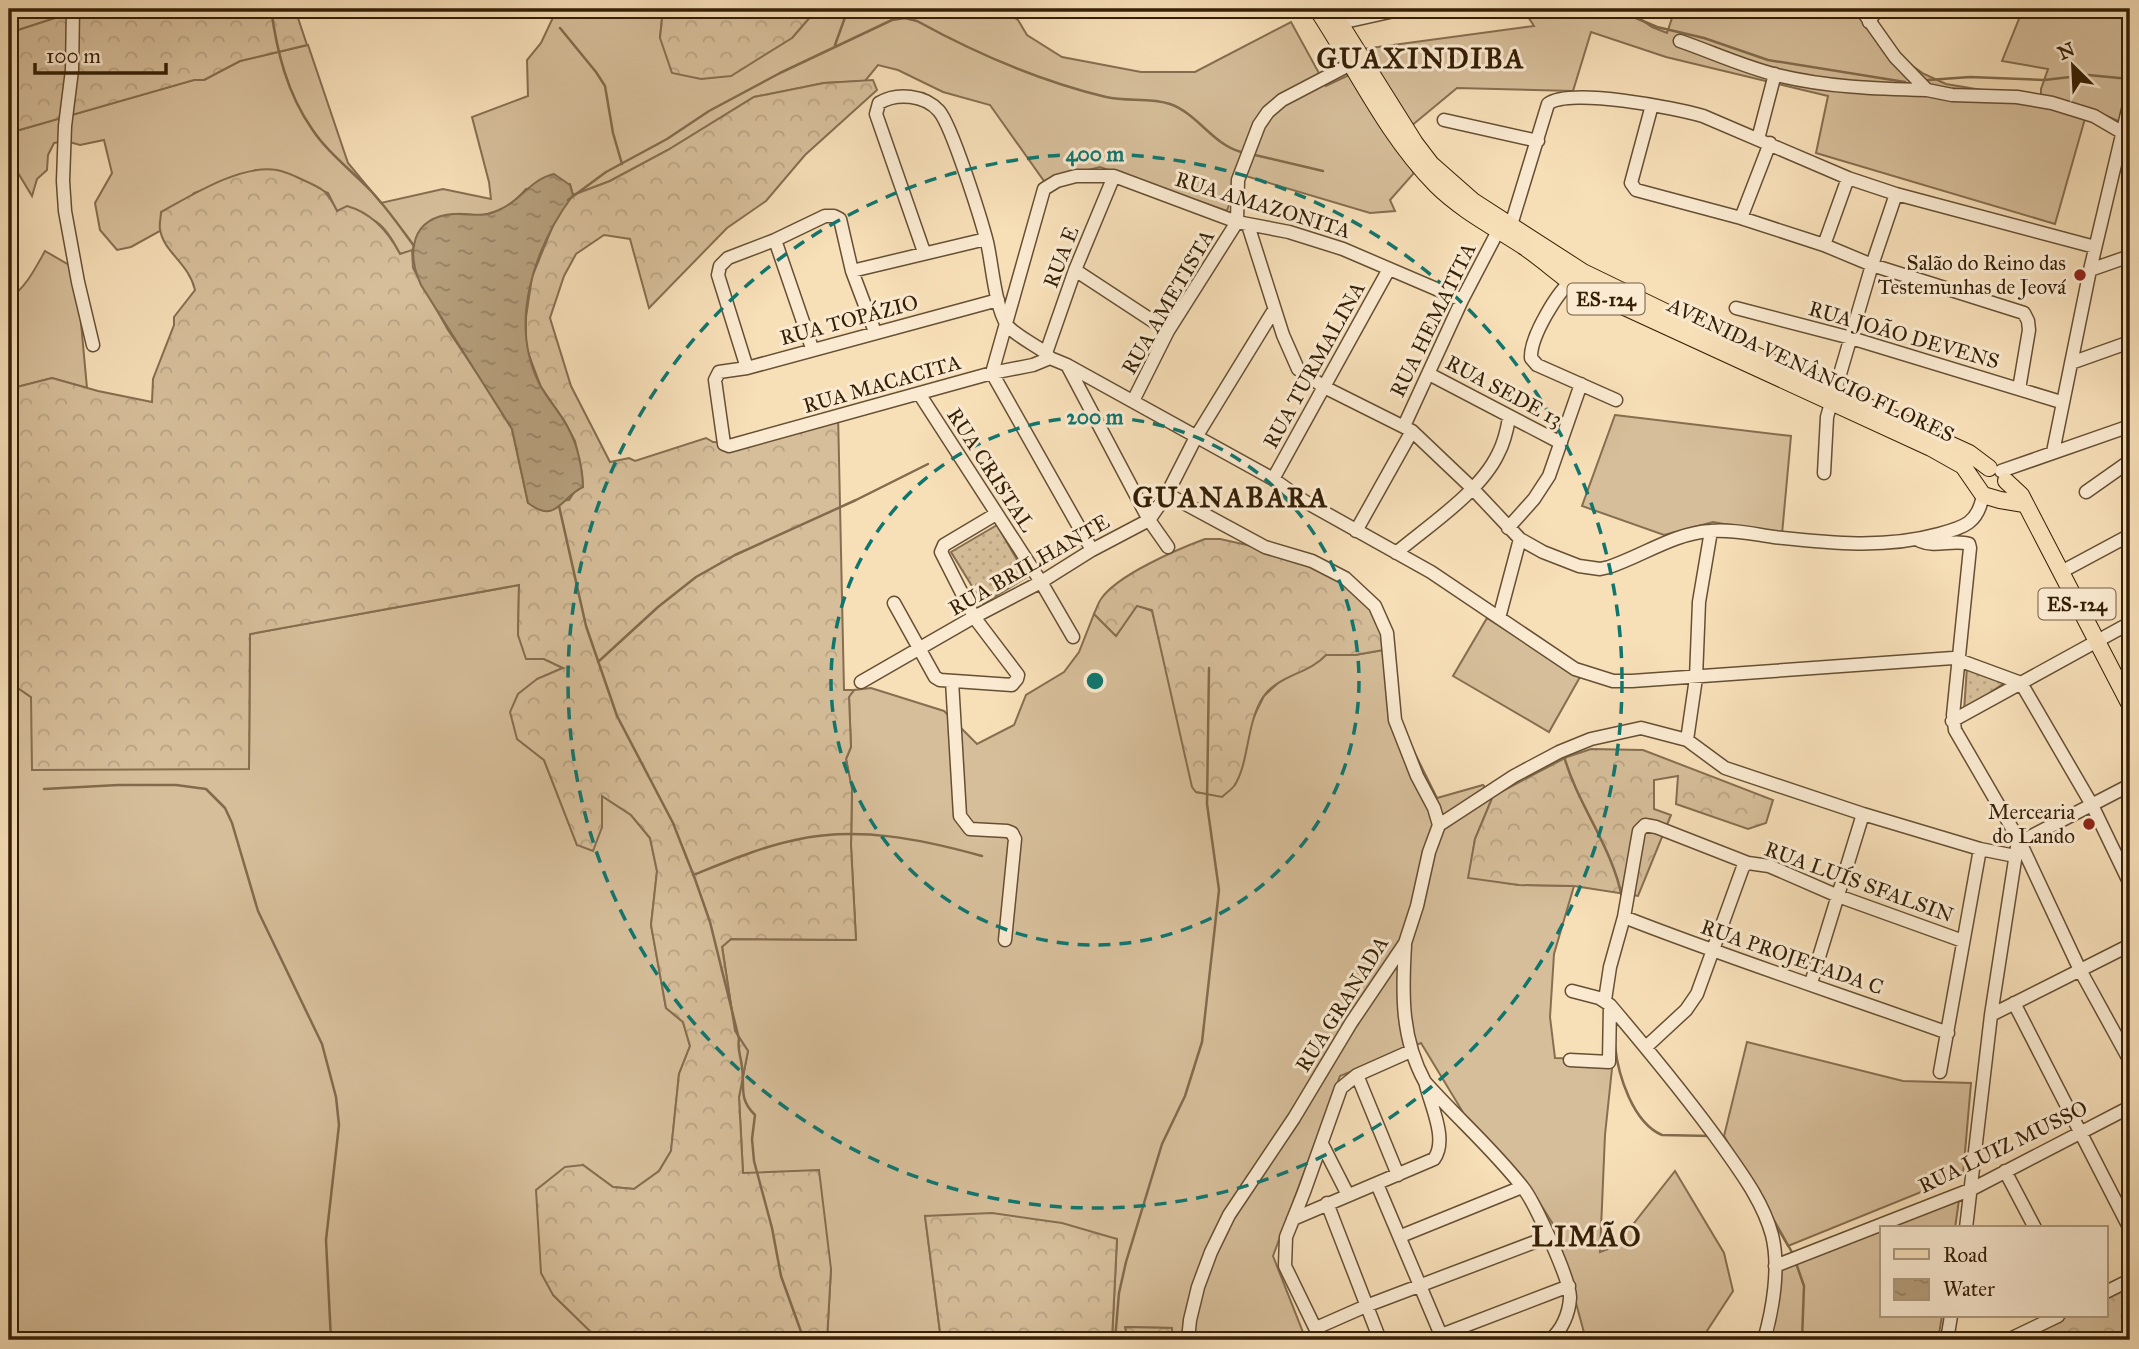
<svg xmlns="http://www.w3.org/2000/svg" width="2139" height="1349" font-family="'IM FELL Great Primer',serif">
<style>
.grass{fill:#d6be9a;stroke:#866e50;stroke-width:2}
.forest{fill:url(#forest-crowns);stroke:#866e50;stroke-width:2}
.park{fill:url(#park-dots);stroke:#866e50;stroke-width:2}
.water{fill:url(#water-ripples);stroke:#826b4c;stroke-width:2}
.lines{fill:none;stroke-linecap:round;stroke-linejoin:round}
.stream{stroke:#826b4c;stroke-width:2.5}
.minor-casing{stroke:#664f32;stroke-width:15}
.major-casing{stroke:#351f05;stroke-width:18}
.minor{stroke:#faead1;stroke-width:12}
.major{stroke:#f7dfb8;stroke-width:16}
.ring{fill:none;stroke:#0f766e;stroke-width:3.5;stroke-dasharray:12 9}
.poi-dot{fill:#8f2418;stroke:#faead1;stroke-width:2.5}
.labels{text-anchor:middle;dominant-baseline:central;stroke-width:6;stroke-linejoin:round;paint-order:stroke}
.shield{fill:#faead1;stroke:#705c42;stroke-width:2}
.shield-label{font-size:19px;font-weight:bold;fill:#351f05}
.street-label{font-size:21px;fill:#351f05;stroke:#faead1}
.poi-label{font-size:21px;fill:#351f05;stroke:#faead1;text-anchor:end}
.district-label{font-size:28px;font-weight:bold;letter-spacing:2px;fill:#351f05;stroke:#faead1}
.centre{fill:#0f766e;stroke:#faead1;stroke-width:3.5}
.ring-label{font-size:21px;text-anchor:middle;font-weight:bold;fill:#0f766e;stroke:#faead1;stroke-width:6;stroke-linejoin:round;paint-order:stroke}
</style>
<defs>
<pattern id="forest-crowns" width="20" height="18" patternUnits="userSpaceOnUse" patternTransform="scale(1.75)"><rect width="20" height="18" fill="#d6be9a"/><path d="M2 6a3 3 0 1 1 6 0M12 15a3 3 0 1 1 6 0" fill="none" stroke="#b8a383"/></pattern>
<pattern id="park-dots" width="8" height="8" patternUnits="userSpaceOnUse" patternTransform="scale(1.75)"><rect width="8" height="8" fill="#d6be9a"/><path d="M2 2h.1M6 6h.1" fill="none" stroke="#b8a383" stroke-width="1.8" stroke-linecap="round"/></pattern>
<pattern id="water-ripples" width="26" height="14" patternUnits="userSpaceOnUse" patternTransform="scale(1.75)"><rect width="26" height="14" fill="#b59e7b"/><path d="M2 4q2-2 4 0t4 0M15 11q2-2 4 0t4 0" fill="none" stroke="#948063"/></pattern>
</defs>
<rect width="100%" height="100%" fill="#f7dfb8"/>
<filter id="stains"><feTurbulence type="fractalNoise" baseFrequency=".00286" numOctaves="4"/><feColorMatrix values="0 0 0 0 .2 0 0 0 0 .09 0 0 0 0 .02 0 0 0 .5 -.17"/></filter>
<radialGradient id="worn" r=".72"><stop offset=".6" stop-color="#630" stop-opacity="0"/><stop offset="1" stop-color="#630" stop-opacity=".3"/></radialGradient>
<path class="grass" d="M9,9H77V11L9,33Z
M557,9H663L660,38H792L817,9H1000L1018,20L1027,35L1062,57L1141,72H1195L1291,22L1326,86L1349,75L1414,173L1390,200L1395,211L1370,213L1239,174L1227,211L1100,167L1044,181L990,105L943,92L898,70L878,65L865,81L824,83L754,97L668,150L610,181L573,195L570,184L526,189C516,201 504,210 489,214C477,217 467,213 456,214C430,216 419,228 412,251L400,254C383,220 374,216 337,211L328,193L276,170H256L194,193L160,231L131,247L117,250L100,230L95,203L112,173L104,140L80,145L66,141L54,143L48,155L47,170L37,179L32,196L9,158V133L193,80H204L240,61L308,45L348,163L381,203L443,189L491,199L489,182L472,117L528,96L527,60L541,43Z
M1523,9H1626L1652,27L1667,33L1675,9H1885L1871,31L1898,56L1924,74L1946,84L2041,100V89L2048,69L2002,61L2023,9H2130V126L2088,108L2055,224L1816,153L1828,96L1666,57L1591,32L1573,91L1457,88L1410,127L1363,49L1534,26Z
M45,251L76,269L87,388L52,378L9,389V299C26,287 35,269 45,251Z
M1615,415L1791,436L1782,534L1713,522L1664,535L1582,506Z
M519,585L518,635L544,659L563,668L537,679L517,739L544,760L577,845L602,827V796L631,815L650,838L657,871L651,925L666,1008L683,1022L690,1046L679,1074L671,1151L659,1171L634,1189L613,1187L583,1165L553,1295L591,1332L590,1340H9V682L31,697L249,768L250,634Z
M1137,605L1152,611L1196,792L1203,793L1235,785L1250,726L1257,710L1264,696L1278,683L1326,655H1355L1389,649L1395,713L1437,798L1483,785L1493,796L1475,839L1469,877L1519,885L1574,886L1554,954L1550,1017L1555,1058L1613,1059L1605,1135L1600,1252L1616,1246L1675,1171L1724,1253L1733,1291L1701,1340H1586L1556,1229L1526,1181L1470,1124L1421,1043L1340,1076L1273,1256L1306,1340H1172V1328L1126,1327L1128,1340H1112L1117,1239L925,1216L941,1340H827L831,1269L743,1173L739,1097L748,1051L735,1031L722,946L731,939L856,940L851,846L852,789L846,759L851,747L849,696L854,690L871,688L944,711L977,744L1014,725L1026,695L1064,672L1079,652L1094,614L1116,636Z
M1487,618L1580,677L1549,732L1453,676Z
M1747,1042L1903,1081L1971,1083L1963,1175L1788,1246L1724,1136Z
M1960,1193L1955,1228H1882V1316H1942L1938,1340H1768L1779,1267Z"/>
<path class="forest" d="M83,9H295L307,45L240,61L204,80H194L9,133V33Z
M663,9H817L792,38L731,76L701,79L672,73L660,38Z
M873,80L877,90L805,155L766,201L727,228L649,308L630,239L604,235L576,254L564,276L550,318L571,386L610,462L629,458L635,461L706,438L713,442L729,443L838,413L844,690H854L849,697L851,747L846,759L852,789L851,846L856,940L731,939L722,947L735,1031L748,1051L739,1097L743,1173L819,1170L831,1269L827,1340H590L591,1332L553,1295L541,1273L536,1190L565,1167L583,1165L613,1187L634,1189L659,1171L671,1151L679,1074L690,1046L683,1022L666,1008L651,925L657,871L650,838L631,815L602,796V827L593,851L577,845L544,760L517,739L510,712L518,694L537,679L563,668L544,659H526L518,635L519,585L250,634L249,769L32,770L31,697L9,682V389L52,378L98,391L152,402L153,379L174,325V317L195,290C189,263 163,252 160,229C159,224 161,217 161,212C192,195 241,164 277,170C286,172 295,176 303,180C324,189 327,191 337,211L347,206C372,213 388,231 400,254L412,250L413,268L448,330L483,382L512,429L528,503L569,500L575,491L583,487L582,473L575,441L565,422L541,387L526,347V317L532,277L556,218L573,195L610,181L668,150L754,97L824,83Z
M1205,539H1220L1302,557L1372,596L1389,649L1355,655H1326C1309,674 1278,675 1263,697C1246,723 1249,765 1234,786C1231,790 1226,793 1222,797L1196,792L1192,787L1152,610L1137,606L1116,636L1094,614C1096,610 1098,603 1101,599C1117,575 1178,549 1205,539Z
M1591,749L1643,750L1773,800L1766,823L1748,829L1676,804L1678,776L1654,780V809L1671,815L1638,896L1574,886L1519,885L1468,878L1475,839L1493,796L1567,757Z
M992,1213L1062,1223L1117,1239L1112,1340H941L925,1216Z
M2130,1285V1340H2019L2068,1316H2106V1297Z
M1125,1327L1172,1328V1340H1128Z"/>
<path class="park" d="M997,525L1027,577L983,604L951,552Z
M1967,667L2004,683L1964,711Z"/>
<path class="water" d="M554,174L570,185L573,195C534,248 508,323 540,385C547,398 557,409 564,421C577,441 582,464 583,487C561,497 557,525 528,503L512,429L421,285C406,252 411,217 454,214C473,213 481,219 501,209C521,200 531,179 554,174Z"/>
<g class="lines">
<path class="stream" d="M271,9C277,52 287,93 312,129C327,152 352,171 371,191C387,208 400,227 414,246
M1615,9L1657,27L1704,38L1768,60L1905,82
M560,28L596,72L605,86L613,133L622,164
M835,45L848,9
M1928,80L1970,77L2044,80L2088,75L2130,79
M1255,155L1323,171
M568,200L606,172L667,139L709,111L780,73L892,20L905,18L917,21C977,54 1040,81 1106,97C1127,102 1150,97 1170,104C1198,114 1212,144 1241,152
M559,506L586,626L617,716L673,823L695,879L710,922L739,1039C737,1049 741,1057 742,1067C745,1088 738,1098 755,1115L752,1139L754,1161L772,1228L781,1276L804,1340
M598,662L658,607L696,577L735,555L856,500L928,464
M1564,756C1577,804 1613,848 1622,898
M44,789L118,785H176L206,789L225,808L232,823L258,911L322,1044L336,1097L339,1125L326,1240L331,1340
M693,875C726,862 761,847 795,840C858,826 921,839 982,856
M1615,1046C1618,1075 1633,1123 1662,1135L1711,1136
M1772,1217L1793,1254
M1796,1263L1804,1286L1802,1340
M1115,1340L1119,1293L1126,1262L1162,1144L1185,1096L1202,1042L1219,890L1207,804L1209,668"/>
<defs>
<path id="minor" d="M73,9L72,70L65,126L63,181L65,211L78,282L93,345
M1861,9L1895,57L1927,90L1952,95L2017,97L2052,103L2094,116L2130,137
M1869,22L1877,9
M1340,23L1403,9
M1680,41C1712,52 1744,67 1777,75C1826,87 1877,89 1927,90
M1652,105L1631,183L1636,190L1741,218L1824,245L1872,265L2024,313L2028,321L2029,330L2019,389
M1444,120L1538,141
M1758,139L1775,74
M1741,218L1770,143
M1248,225L1283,335L1298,369L1324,387L1412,431L1472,488L1520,539L1543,552L1579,566L1600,569L1609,567C1642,556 1675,533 1710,531C1731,529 1753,534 1774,537C1830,543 1884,549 1939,534C1965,527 1978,523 1983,495
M1511,225L1548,104C1569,87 1676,108 1703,116L1848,178L1896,194L2095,247
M775,240L812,348
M1824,245L1848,178
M924,252L876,114L879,103C897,92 925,95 939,111C952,126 981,219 987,242C992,263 995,307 1007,325C1013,334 1037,346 1046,353L1050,358L1067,365L1273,479L1304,501L1431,572L1575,669L1613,681H1632L1953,658L2021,683
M1075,270L1168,331
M2090,270L2130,256
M852,271L986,239
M1575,278C1558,290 1530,337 1531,358L1537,365L1616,400
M998,300L747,368L719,372L715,380L724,444L729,446L992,373L1033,365L1050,358
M1736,308L1851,338L2061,402
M1046,353L1075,270L1114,176
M2071,363L2130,342
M1067,365L1149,520L1168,547
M747,368L718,275L720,266L728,258L775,240L825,216H834L840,219L852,271L875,332
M1429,374L1561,443
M1835,391L1872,265L1896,194
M920,395L1041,582L1073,637
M1133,401L1168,331L1237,222L1238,180L1259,125L1268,112L1282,100L1349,65
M1404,426L1462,300L1498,231
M2053,452L2090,270L2130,101
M2001,471L2130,426
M1824,473L1827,417L1831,403
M1273,479L1389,269
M2086,492L2130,461
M1167,494L1265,547L1312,561L1345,578L1375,606L1387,633L1395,720L1417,776L1434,808L1439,825L1429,852L1417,906L1405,943L1351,1023L1294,1118L1229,1215L1211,1252L1198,1287L1190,1320L1188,1340
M1508,528L1534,499L1549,476L1581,384
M1356,531L1412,431
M1920,541C1936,548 1953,539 1969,544L1970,548L1953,715L1955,730L2020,842L2080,970L2130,1061
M1092,550L992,373L1044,189L1057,181L1076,176H1114L1237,222L1289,232L1343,249L1462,300
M1396,553C1428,526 1480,492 1498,454C1504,443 1507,430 1509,418
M2061,572L2130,535
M894,603L935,677L940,680L1012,685L1017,679L1018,675L974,617L941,552L944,545L996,514
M1499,618L1520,539
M952,681L960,816L970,829L1007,831L1012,833L1015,839L1005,940
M861,682L974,617L1041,582L1092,550L1149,520L1167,494L1196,437L1274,310
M2021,683L2092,805L2130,884
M1952,721L2130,623
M1687,740L1696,678L1699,602L1711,531
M1439,825L1514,776L1559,752L1591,739L1641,728L1687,740L1725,768L1863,814L1980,849L2015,856
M1624,917C1731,959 1840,994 1948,1033
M1405,945C1402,994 1401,1038 1425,1082C1457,1118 1495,1151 1524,1189C1535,1204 1571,1281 1570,1298C1569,1314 1562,1330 1550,1340
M1811,983L1863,814
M1572,991L1599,998L1610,1005C1649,1051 1688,1098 1723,1147C1742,1174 1763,1202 1772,1235C1780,1267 1773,1309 1764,1340
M1605,1000L1610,967L1624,917L1639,831L1645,825L1656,827L1748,863
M2014,1003L2130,1229
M1991,1015L2130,945
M1646,1047L1686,1010L1697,994L1743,867L1748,863L1769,866L1838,896L1963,941
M1570,1060L1609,1062L1610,1005
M1940,1072L1980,849
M1357,1075L1398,1175
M1322,1144L1348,1195
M2005,1171L2035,1228
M1377,1184L1443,1340
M1327,1203L1380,1340
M1293,1219L1434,1159C1448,1140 1431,1106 1426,1085
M1966,1228L1991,1015L2017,847L2020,842L2130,785
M1401,1236L1522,1187
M1775,1266L1972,1189L2130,1107
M2106,1292L2130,1280
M1316,1328L1366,1306L1548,1237
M1441,1335L1569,1286
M1321,1340L1285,1266L1286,1237L1304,1192L1341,1088L1357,1075L1411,1051
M1947,1340L1951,1316
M2008,1340L2058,1316"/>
<path id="major" d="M1317,9C1356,68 1386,134 1436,185C1461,210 1494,227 1523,246C1539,257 1554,270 1570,282L1931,448L1963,466L1983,495L2000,500L2024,504
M1331,9L1415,143L1431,164L1473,201L1583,272L1740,348L1969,453L1989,468
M2006,481L2021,495L2130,705"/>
</defs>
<use href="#minor" class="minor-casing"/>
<use href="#major" class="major-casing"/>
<use href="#minor" class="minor"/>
<use href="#major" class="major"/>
</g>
<g class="ring">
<circle cx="1095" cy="681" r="264"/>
<circle cx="1095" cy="681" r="527"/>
</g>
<g class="poi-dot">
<circle cx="2080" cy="275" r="7"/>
<circle cx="2089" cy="824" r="7"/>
</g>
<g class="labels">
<g class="shield">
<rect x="1567.5" y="283.5" width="77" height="31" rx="5"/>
<rect x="2038.5" y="588.5" width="77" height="31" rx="5"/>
</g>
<g class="shield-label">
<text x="1606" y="299">ES-124</text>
<text x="2077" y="604">ES-124</text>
</g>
<g class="street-label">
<text transform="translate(1263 205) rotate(17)">RUA AMAZONITA</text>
<text transform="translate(1061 257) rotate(-69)">RUA E</text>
<text transform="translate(1168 302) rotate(-60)">RUA AMETISTA</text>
<text transform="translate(849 320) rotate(-15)">RUA TOPÁZIO</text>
<text transform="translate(1433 320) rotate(-64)">RUA HEMATITA</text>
<text transform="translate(1904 335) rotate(16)">RUA JOÃO DEVENS</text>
<text transform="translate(1314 365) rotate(-61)">RUA TURMALINA</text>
<text transform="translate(1811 370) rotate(25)">AVENIDA VENÂNCIO FLORES</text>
<text transform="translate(882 384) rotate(-16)">RUA MACACITA</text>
<text transform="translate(1504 391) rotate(28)">RUA SEDE 13</text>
<text transform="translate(991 470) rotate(57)">RUA CRISTAL</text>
<text transform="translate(1029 565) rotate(-30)">RUA BRILHANTE</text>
<text transform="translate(1859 882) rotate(20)">RUA LUÍS SFALSIN</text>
<text transform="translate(1792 957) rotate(19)">RUA PROJETADA C</text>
<text transform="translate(1342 1004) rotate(-58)">RUA GRANADA</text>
<text transform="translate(2003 1147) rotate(-26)">RUA LUIZ MUSSO</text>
</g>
<g class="poi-label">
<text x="2066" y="263">Salão do Reino das<tspan x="2066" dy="24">Testemunhas de Jeová</tspan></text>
<text x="2075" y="812">Mercearia<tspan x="2075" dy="24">do Lando</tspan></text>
</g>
<g class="district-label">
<text x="1421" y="58">GUAXINDIBA</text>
<text x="1231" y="497">GUANABARA</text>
<text x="1587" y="1236">LIMÃO</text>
</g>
</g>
<circle cx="1095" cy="681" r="10" class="centre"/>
<g class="ring-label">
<text x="1095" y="161">400 m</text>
<text x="1095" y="424">200 m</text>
</g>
<rect width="2139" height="1349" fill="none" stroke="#f7dfb8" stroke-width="35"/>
<rect x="10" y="10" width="2118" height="1328" fill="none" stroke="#351f05" stroke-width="3.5"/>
<rect x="18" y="18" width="2104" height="1314" fill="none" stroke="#351f05" stroke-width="2"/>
<rect x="1880" y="1226" width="228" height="91" fill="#faead1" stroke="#ab997f" stroke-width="2"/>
<rect x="1894" y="1249" width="35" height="10" fill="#f7dfb8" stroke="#ab997f" stroke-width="2"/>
<text x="1943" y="1262" font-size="21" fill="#351f05">Road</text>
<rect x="1894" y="1279" width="35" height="21" fill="url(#water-ripples)" stroke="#ab997f" stroke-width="2"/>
<text x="1943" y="1296" font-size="21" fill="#351f05">Water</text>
<g transform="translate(2073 66) rotate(336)" stroke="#faead1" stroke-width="5" paint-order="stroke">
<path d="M0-5L12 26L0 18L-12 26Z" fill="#351f05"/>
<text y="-10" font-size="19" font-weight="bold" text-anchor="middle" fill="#351f05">N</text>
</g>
<path d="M35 63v10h131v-10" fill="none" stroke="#351f05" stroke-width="3.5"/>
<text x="46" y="63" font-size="21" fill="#351f05" stroke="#faead1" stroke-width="5" paint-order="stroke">100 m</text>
<rect width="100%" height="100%" filter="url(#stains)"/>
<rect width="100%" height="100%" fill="url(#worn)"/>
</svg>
